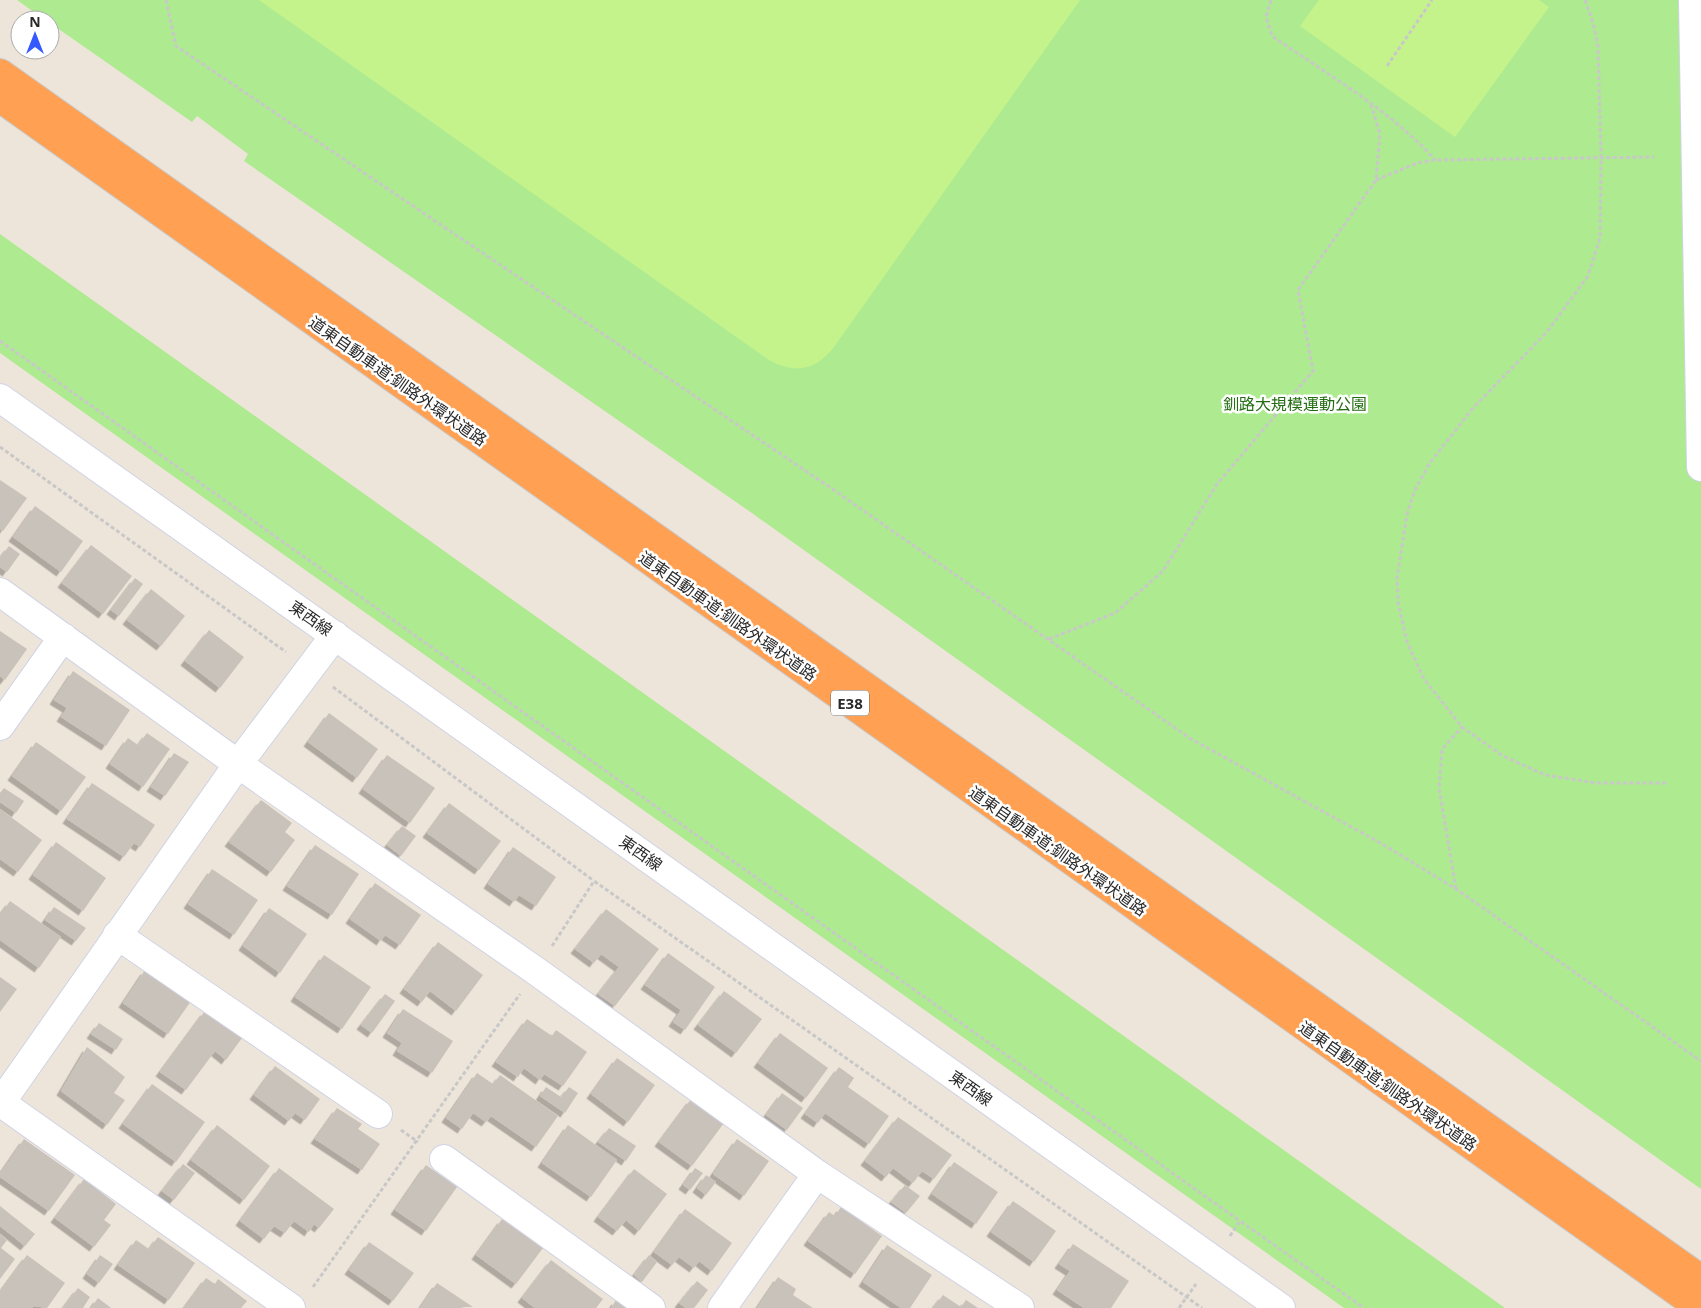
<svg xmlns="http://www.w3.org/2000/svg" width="1701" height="1308" font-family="'Noto Sans','Noto Sans JP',sans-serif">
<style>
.green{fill:#aeea90}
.pitch{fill:#c5f38b}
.building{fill:#c9c2ba;filter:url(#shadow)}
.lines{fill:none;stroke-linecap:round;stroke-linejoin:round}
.minor-casing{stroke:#cfd3e4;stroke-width:30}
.highway-casing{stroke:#c8c8c8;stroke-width:30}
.path{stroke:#c8c8c8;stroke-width:3;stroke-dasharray:4 2.5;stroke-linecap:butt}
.minor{stroke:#fff;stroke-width:28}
.highway{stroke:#ffa053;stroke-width:28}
.labels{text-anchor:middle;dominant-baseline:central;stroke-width:5;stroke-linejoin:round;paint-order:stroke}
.shield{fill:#fff;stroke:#6a6a6a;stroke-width:1}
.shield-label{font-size:15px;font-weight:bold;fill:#2a2a2a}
.street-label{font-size:16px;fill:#2a2a2a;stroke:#fff}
.park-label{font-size:16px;fill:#246e12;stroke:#fff}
</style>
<defs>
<filter id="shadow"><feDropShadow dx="-4.5" dy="4.5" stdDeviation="0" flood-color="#0004"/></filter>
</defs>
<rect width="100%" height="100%" fill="#eee5da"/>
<path class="green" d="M17,0H1701V1189L749,511L244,161L248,154L197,116L192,122L50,23V20H45Z
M0,234L1505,1308H1344L0,353Z"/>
<path class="pitch" d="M259,0H1080L834,347C815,371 795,374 769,360Z
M1319,0H1539L1549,7L1455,137L1300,26Z"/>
<path class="building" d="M0,480L27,498L3,531L0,529Z
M35,506L83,541L61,572L13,537Z
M91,545L132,576L103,614L62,583Z
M9,546L20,554L7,572L0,567V558Z
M135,578L143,584L119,616L111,610Z
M151,589L185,616L161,646L127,620Z
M209,630L244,657L220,688L185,661Z
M0,631L27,649L5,680L0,676Z
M73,671L130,710L106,746L61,717L67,708L54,700Z
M329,713L378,749L357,778L308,742Z
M147,733L170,749L143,787L110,764L128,738L138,745Z
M36,742L86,777L61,811L12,776Z
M174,753L189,762L165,796L151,787Z
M387,755L435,788L410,823L363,789Z
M92,783L155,825L140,847L134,843L124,857L67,819Z
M4,788L24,801L16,813L0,802V793Z
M261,800L292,823L285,832L295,840L271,872L229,842Z
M449,803L501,841L479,870L427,833Z
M0,809L42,840L18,872L0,859Z
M402,826L416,836L401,856L387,845Z
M56,842L106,878L83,911L33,875Z
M315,845L359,874L332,915L287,886Z
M513,847L556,877L536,906L519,895L514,902L488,884Z
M212,869L258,900L234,935L188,904Z
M375,883L421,915L400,945L385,935L381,941L350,919Z
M10,901L61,937L39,968L0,940V915Z
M54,907L86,928L76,941L45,920Z
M269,908L307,934L280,973L243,946Z
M606,909L659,949L615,1006L598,994L619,967L601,954L594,963L575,949Z
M438,942L483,975L456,1011L430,991L422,1002L404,989Z
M668,953L715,987L685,1030L673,1022L681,1010L645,985Z
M324,955L371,987L342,1029L295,997Z
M145,970L191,1001L168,1034L123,1003Z
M0,977L17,989L0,1012Z
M724,991L762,1019L736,1053L698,1025Z
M385,994L395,1001L372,1033L361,1025Z
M403,1009L453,1041L432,1073L397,1051L402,1043L387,1033Z
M205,1011L242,1038L226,1060L215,1051L186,1090L160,1072Z
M527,1019L552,1036L556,1030L587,1052L563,1086L544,1074L540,1080L524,1068L518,1077L496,1062Z
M99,1023L123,1039L116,1050L91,1034Z
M780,1033L828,1068L806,1098L758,1063Z
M87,1047L125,1077L114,1093L125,1100L107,1125L61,1091Z
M617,1058L655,1085L628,1122L591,1094Z
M275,1066L320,1099L305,1120L295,1113L289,1121L254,1095Z
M839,1067L854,1078L848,1087L889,1116L869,1144L825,1113L818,1123L805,1114Z
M477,1073L493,1084L500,1075L558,1116L536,1147L491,1116L486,1122L473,1113L462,1129L446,1118Z
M152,1084L205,1122L176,1162L123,1124Z
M546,1087L561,1097L569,1087L578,1093L565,1113L540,1096Z
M782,1093L803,1108L787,1130L766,1115Z
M691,1099L724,1123L692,1166L659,1142Z
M337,1108L362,1124L358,1129L380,1144L362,1170L315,1139Z
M898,1117L952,1155L934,1179L922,1171L913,1183L893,1168L886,1177L865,1161Z
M217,1125L270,1166L244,1200L191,1160Z
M568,1125L617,1160L591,1197L542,1163Z
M609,1128L636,1146L626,1161L598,1142Z
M24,1139L75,1175L49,1211L0,1177V1174Z
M737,1139L769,1161L744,1196L713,1174Z
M954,1162L998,1192L976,1224L932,1194Z
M183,1164L195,1173L174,1200L162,1191Z
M426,1165L457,1187L426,1231L395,1210Z
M279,1168L334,1209L319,1228L314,1224L309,1232L294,1221L285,1233L274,1226L264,1239L240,1221Z
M695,1168L703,1173L690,1190L683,1185Z
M634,1169L667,1194L639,1231L626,1220L617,1231L598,1217Z
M706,1175L716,1182L706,1195L697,1188Z
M84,1179L116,1204L104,1220L111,1225L94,1247L55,1218Z
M905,1185L920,1196L906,1213L891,1202Z
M1013,1201L1056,1231L1034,1262L991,1232Z
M0,1206L35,1234L25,1246L0,1226Z
M841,1207L882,1236L855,1274L808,1241L829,1212L835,1216Z
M685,1209L732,1243L712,1271L699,1261L694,1268L679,1257L672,1265L654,1252Z
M502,1219L543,1248L516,1284L476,1255Z
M0,1234L7,1240L1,1248L15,1259L0,1279Z
M158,1237L195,1263L169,1300L118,1265L136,1240L149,1249Z
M369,1242L414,1273L393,1301L349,1270Z
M1073,1244L1129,1281L1111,1308H1084L1057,1290L1070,1271L1059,1264Z
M887,1245L932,1275L910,1308H901L863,1282Z
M27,1255L65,1283L47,1308L34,1306L32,1308H0V1292Z
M100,1255L113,1264L99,1283L87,1274Z
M649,1255L657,1262L642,1282L634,1275Z
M551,1260L603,1299L596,1308H535L522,1298Z
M778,1277L796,1289L793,1295L813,1308H757Z
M206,1278L215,1284L218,1279L247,1301L241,1308H184Z
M697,1281L708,1290L694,1308H686L679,1303Z
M437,1283L473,1307L420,1308Z
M78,1288L90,1297L83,1308H63Z
M943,1295L961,1307L966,1300L978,1308H933Z
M98,1298L111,1308H91Z
M616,1300L627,1308H611Z"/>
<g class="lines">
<defs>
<path id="minor" d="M1693,0L1701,467
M0,398L1281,1308
M0,592L238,764L536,971L817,1174L1020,1308
M0,726L63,637
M117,935L378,1114
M0,1102L291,1308
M0,1104L238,764L335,635
M444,1159L651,1308
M722,1308L817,1174"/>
<path id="highway" d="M0,73L1701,1279
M0,98L1700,1308"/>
</defs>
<use href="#minor" class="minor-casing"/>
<use href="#highway" class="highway-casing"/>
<path class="path" d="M166,0L176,46L828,486L1191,739L1384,845L1456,889L1701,1061
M1271,0L1266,17L1272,36C1325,73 1393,112 1435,160
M1585,0L1593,23L1598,46L1601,158L1600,238L1588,276L1547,332L1473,408L1429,464L1415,490L1407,514L1397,578L1398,602L1407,642L1424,679L1462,727L1503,756L1545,775L1596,783H1666
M1387,66L1432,0
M1376,180L1417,163L1435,160L1654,157
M0,341L1240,1221
M0,447L286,652
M1049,639L1115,613L1163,571L1217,484L1313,371L1298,290L1376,180L1380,134L1371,105
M333,687L594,881
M1456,889L1439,788L1442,749L1462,727
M552,946L594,881L1202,1308
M401,1130L418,1142
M1230,1236L1240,1221L1364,1308
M313,1287L520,994
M1179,1308L1196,1284"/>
<use href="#minor" class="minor"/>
<use href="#highway" class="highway"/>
</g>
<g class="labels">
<rect class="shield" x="831" y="690.5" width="38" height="25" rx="4"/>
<g class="shield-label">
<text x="850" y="703">E38</text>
</g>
<g class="street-label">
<text transform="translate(398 381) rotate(35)">道東自動車道;釧路外環状道路</text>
<text transform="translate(728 616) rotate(35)">道東自動車道;釧路外環状道路</text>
<text transform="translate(311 618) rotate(35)">東西線</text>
<text transform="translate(1058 851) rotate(35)">道東自動車道;釧路外環状道路</text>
<text transform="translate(641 853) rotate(35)">東西線</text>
<text transform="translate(1388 1086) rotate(35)">道東自動車道;釧路外環状道路</text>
<text transform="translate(971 1088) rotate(35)">東西線</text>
</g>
<g class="park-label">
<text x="1295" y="404">釧路大規模運動公園</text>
</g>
</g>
<g transform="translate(35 35)"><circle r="24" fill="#ffffff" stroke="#aaaaaa"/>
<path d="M0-4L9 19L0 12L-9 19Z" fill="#3558ff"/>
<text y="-8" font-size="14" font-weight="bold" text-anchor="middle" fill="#2a2a2a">N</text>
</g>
</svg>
